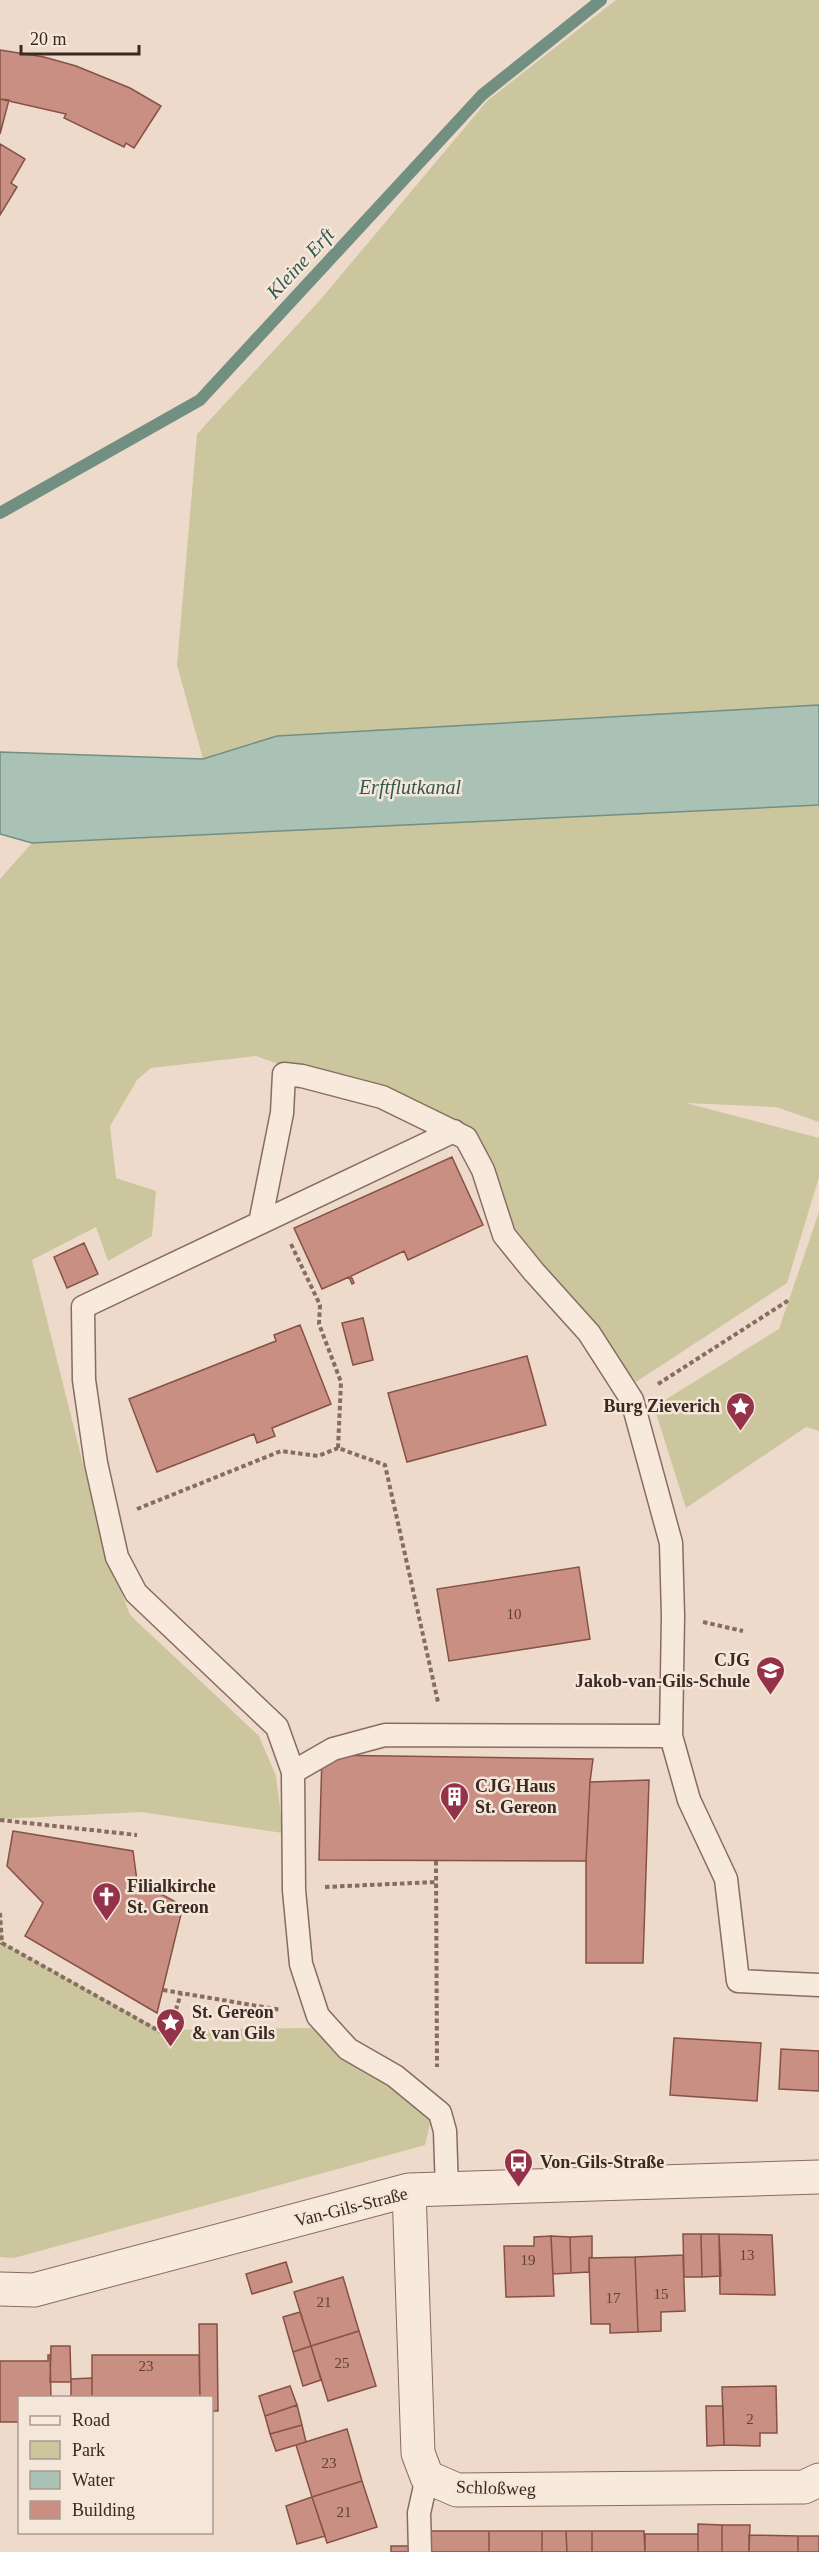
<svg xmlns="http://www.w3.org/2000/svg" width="819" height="2552" font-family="'Times New Roman',serif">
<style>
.green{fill:#cbc69e}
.water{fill:#aac1b5;stroke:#719081;stroke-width:1.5}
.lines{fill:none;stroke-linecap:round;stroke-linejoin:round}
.stream{stroke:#719081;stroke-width:12}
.building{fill:#c98f82;stroke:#865146;stroke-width:1.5}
.lane-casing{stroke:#886c5f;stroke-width:25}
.street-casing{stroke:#886c5f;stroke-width:35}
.path{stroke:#886c5f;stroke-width:4;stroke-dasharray:4.5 3;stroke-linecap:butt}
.lane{stroke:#f8e9dd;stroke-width:22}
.street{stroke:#f8e9dd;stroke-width:33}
.labels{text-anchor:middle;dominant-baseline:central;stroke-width:5;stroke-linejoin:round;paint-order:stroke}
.number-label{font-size:15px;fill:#5e4239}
.poi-label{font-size:18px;font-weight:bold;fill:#3a2821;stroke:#f4e6d9;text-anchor:start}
.street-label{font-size:18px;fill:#3a2821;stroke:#f4e6d9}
.water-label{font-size:20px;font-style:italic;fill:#32594d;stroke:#f4e6d9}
</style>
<rect width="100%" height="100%" fill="#eddaca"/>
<path class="green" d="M616,0H819V705L277,736L203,759L177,665L197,434L321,299L487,101Z
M819,805V1122L776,1107L686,1103L819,1138V1177L787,1283L636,1382L516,1231L479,1142L471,1133L256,1056L151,1068L137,1080L110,1126L116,1178L156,1191L152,1236L108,1261L96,1227L32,1260L102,1540L130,1615L259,1736L276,1776L283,1833L141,1812L0,1819V879L32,843Z
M819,1212V1431L806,1427L686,1508L654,1407L779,1329Z
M0,1913L3,1943L160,2030L311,2028L431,2119L425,2145L14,2258L0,2257Z"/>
<path class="water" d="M819,705V805L32,843L0,834V752L203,759L277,736Z"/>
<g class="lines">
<path class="stream" d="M0,513L200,400L482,95L601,0"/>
</g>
<path class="building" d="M0,50L44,57L76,66L130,88L161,106L134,148L126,143L124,147L64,118L66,114L0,99Z
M0,99L9,100L0,134Z
M0,144L25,159L11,183L17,187L0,215Z
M452,1157L483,1225L408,1260L404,1251L351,1276L354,1283L352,1284L349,1277L322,1289L294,1228Z
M84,1243L98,1274L67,1288L54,1257Z
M363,1318L373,1360L353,1365L342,1323Z
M300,1325L331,1404L272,1428L275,1436L257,1443L254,1434L157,1472L129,1399L276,1341L274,1335Z
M527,1356L546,1425L407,1462L388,1393Z
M579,1567L590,1639L449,1661L437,1589Z
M322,1755L593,1759L590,1782L586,1861L319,1860Z
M649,1780L643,1963H586V1861L590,1782Z
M13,1831L133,1851L137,1881L183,1906L157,2013L25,1936L43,1903L7,1866Z
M674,2038L761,2043L757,2101L670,2095Z
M781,2049L819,2051V2091L779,2089Z
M683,2234H701L702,2277H684Z
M701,2234H719L721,2276L702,2277Z
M719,2234L772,2235L775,2295L720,2294Z
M551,2236L570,2237L571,2273L553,2274Z
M551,2236L554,2296L506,2297L504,2246H534V2237Z
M592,2236V2257L589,2258V2272L571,2273L570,2237Z
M683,2255L685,2311L661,2312V2331L638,2332L635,2257Z
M635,2257L638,2332L610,2333V2324H591L589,2258Z
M286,2262L292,2282L252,2294L246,2274Z
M343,2277L359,2331L311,2346L294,2292Z
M300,2312L311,2346L293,2352L283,2317Z
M199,2324H217L218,2411H212V2398H200Z
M359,2331L376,2386L328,2401L311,2346Z
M51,2346H70L71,2382H50Z
M311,2346L321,2380L303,2386L293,2352Z
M48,2355H50L51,2398H20V2422H0V2361H48Z
M92,2355H199L200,2398H92Z
M92,2378V2398H71V2379Z
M290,2386L297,2405L265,2416L259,2396Z
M776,2386L777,2433H760V2446L724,2445L722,2387Z
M297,2405L302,2425L270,2434L265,2416Z
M706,2406H723L724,2445L707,2446Z
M302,2425L306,2442L276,2451L270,2434Z
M347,2429L362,2481L312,2497L296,2445Z
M362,2481L377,2527L327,2543L312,2497Z
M312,2497L325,2536L297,2544L286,2506Z
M698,2524L722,2525V2552H698Z
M722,2525H750L749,2552H722Z
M428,2531H489V2552H428Z
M489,2531H542V2552H489Z
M542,2531H566L567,2552H542Z
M566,2531H592V2552H567Z
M592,2531H644L645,2552H592Z
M645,2534H698V2552H645Z
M749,2535L798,2536V2552H749Z
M798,2536H819V2552H798Z
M391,2546H412V2552H391Z"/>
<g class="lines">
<defs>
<path id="lane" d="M260,1223L282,1113L284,1074L302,1076L382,1097L466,1138L483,1170L504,1235L534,1272L589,1333L632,1400L671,1543L673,1616L671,1736L689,1800L726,1879L738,1981L819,1985
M293,1772L333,1749L385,1735L671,1736
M447,2190L445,2131L440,2113L395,2076L348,2049L318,2016L301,1964L294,1890L293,1772L277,1727L136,1593L117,1557L96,1463L84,1380L83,1307L454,1131
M420,2552L419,2513L427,2477"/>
<path id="street" d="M409,2190L418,2453L427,2477L457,2490L804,2487L819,2480
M0,2289L34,2290L409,2190L819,2177"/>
</defs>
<use href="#lane" class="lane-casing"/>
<use href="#street" class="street-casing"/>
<path class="path" d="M291,1244L320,1305L319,1324L341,1382L338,1448L385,1465L438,1702
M658,1384L789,1300
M137,1509L281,1451L318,1456L338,1448
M703,1622L743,1631
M0,1820L137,1835
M436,1861L437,2067
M325,1887L436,1882
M0,1913L2,1943L168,2036L181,1993
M163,1990L281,2010"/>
<use href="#lane" class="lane"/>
<use href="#street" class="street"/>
</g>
<defs>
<symbol id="sight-pin" viewBox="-11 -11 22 30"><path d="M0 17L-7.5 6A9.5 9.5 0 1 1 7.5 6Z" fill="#943249" stroke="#f4e6d9"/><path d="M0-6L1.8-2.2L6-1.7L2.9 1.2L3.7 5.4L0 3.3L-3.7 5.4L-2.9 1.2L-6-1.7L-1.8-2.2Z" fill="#fff"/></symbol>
<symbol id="school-pin" viewBox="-11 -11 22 30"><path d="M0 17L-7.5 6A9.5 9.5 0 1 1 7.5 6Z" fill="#943249" stroke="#f4e6d9"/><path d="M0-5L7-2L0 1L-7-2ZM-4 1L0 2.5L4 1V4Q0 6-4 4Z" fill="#fff"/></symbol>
<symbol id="building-pin" viewBox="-11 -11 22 30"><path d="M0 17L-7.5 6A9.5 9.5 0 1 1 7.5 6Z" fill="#943249" stroke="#f4e6d9"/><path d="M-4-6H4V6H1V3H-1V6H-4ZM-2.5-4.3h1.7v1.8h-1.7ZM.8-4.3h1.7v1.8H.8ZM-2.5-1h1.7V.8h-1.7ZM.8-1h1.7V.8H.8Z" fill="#fff"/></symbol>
<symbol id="church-pin" viewBox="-11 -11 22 30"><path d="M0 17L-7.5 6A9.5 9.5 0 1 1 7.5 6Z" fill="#943249" stroke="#f4e6d9"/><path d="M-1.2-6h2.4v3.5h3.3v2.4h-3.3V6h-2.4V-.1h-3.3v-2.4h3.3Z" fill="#fff"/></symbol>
<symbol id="bus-pin" viewBox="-11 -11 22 30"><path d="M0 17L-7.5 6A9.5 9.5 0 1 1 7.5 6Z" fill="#943249" stroke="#f4e6d9"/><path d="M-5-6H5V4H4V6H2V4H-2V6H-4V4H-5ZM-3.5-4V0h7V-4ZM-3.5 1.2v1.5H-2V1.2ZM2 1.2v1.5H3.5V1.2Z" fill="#fff"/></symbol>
</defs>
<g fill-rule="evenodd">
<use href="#sight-pin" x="724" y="1390" width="33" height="45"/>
<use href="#school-pin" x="754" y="1654" width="33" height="45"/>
<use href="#building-pin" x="438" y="1780" width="33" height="45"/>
<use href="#church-pin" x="90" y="1880" width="33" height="45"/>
<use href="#sight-pin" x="154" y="2006" width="33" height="45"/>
<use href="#bus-pin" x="502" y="2146" width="33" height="45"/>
</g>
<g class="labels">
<g class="number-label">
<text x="514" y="1614">10</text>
<text x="747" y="2255">13</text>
<text x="528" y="2260">19</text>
<text x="661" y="2294">15</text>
<text x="613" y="2298">17</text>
<text x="324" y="2302">21</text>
<text x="342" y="2363">25</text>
<text x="146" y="2366">23</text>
<text x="750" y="2419">2</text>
<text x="329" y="2463">23</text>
<text x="344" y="2512">21</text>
</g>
<g class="poi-label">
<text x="720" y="1406" text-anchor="end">Burg Zieverich</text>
<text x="750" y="1660" text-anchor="end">CJG<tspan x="750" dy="21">Jakob-van-Gils-Schule</tspan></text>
<text x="475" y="1786">CJG Haus<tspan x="475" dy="21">St. Gereon</tspan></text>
<text x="127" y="1886">Filialkirche<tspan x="127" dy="21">St. Gereon</tspan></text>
<text x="192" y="2012">St. Gereon<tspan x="192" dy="21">&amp; van Gils</tspan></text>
<text x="540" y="2162">Von-Gils-Straße</text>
</g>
<g class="street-label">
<text transform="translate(351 2207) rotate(-14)">Van-Gils-Straße</text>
<text transform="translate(496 2488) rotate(2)">Schloßweg</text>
</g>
<g class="water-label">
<text transform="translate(300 263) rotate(-47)">Kleine Erft</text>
<text x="410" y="787">Erftflutkanal</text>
</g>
</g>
<rect x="18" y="2396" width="195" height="138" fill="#f4e6d9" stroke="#aa9a8f" stroke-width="1.5"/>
<rect x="30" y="2416" width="30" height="9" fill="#f8e9dd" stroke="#aa9a8f" stroke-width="1.5"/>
<text x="72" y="2426" font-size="18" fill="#3a2821">Road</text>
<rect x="30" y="2441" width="30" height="18" fill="#cbc69e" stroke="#aa9a8f" stroke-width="1.5"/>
<text x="72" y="2456" font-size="18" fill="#3a2821">Park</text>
<rect x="30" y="2471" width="30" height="18" fill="#aac1b5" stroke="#aa9a8f" stroke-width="1.5"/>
<text x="72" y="2486" font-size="18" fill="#3a2821">Water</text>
<rect x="30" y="2501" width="30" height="18" fill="#c98f82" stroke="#aa9a8f" stroke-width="1.5"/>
<text x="72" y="2516" font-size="18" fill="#3a2821">Building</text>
<path d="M21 45v9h118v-9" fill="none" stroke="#3a2821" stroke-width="3"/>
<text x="30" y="45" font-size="18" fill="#3a2821" stroke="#f4e6d9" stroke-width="4.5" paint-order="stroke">20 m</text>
</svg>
